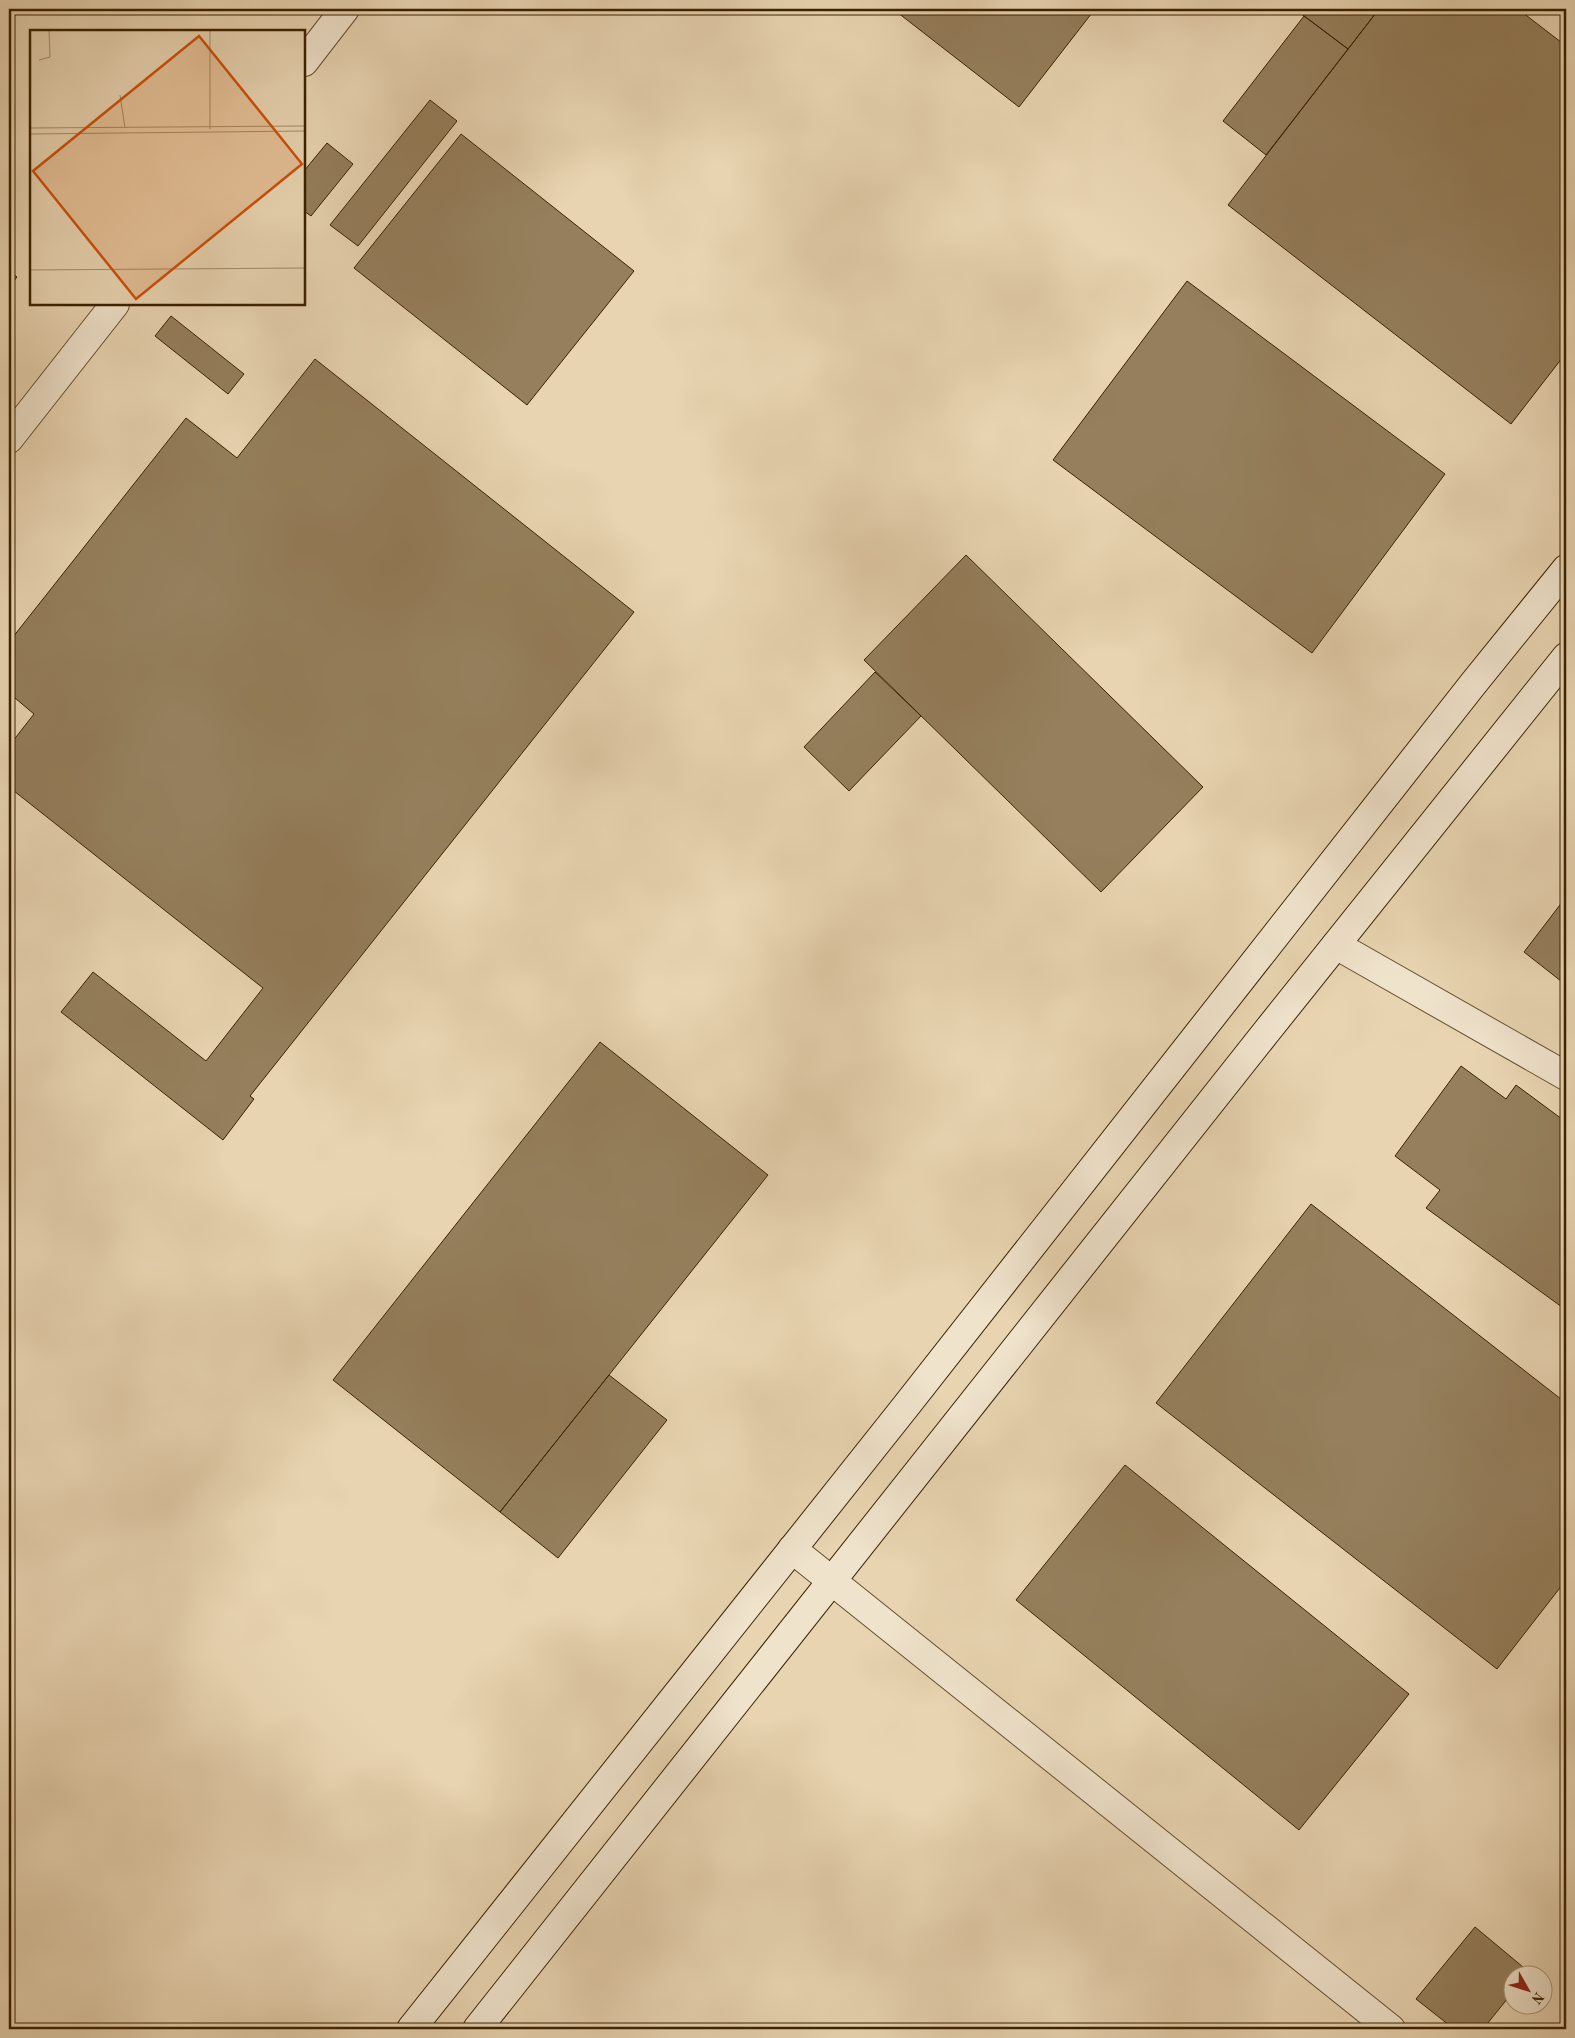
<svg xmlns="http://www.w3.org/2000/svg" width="1575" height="2038" font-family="'Old Standard TT',serif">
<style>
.building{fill:#957f5c;stroke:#3b2200}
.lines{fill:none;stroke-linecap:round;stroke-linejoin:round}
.street-casing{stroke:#664e2c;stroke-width:30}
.secondary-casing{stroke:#3b2200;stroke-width:30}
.street{stroke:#f0e3cc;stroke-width:28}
.secondary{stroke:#f0e3cc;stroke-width:28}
.inset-road{fill:none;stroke:#a38d6a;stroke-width:1}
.view{fill:#ce510a;fill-opacity:0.15;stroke:#ce510a;stroke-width:2.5}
.inset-edge{fill:none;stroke:#3b2200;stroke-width:2.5}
</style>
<rect width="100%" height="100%" fill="#e8d4b1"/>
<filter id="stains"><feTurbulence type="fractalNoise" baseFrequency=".004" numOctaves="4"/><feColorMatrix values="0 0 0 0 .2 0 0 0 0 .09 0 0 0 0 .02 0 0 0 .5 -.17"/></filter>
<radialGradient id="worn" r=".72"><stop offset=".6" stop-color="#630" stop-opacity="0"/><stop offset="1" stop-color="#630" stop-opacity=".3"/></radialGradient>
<path class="building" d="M893,9H1095L1019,107Z
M1295,9H1379L1348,49Z
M1379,9H1518L1566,46V353L1511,424L1228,205Z
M1304,16L1348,49L1266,155L1223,121Z
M430,100L457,121L358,246L330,225Z
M461,134L634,271L527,405L354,268Z
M327,143L353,164L311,216L304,211V171Z
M9,271L17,277L9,287Z
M1187,281L1445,474L1312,653L1053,460Z
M171,316L244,374L228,394L155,336Z
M315,359L634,612L250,1096L254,1099L223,1140L61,1012L93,972L206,1061L263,988L9,787V746L34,714L9,693V642L186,418L237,458Z
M966,555L1203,787L1101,892L864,660Z
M875,672L921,716L849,791L804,747Z
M1566,897V985L1524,952Z
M600,1042L768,1175L500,1512L333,1380Z
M1461,1066L1506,1099L1516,1085L1566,1122V1310L1426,1208L1440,1190L1395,1156Z
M1311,1204L1566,1403V1580L1497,1669L1156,1403Z
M609,1375L667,1420L558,1558L500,1512Z
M1125,1465L1409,1694L1299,1830L1016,1600Z
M1475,1927L1529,1972L1526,1976H1512V1993L1483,2029H1454L1416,1999Z"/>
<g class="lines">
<defs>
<path id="street" d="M304,62L345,9
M9,439L115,304
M1336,945L1566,1076
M792,1549L1391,2029"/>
<path id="secondary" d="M411,2029L906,1406L1473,684L1566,569
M477,2029L1267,1031L1566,657"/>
</defs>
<use href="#street" class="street-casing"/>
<use href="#secondary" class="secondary-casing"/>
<use href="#street" class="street"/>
<use href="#secondary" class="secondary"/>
</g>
<g transform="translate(30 30)">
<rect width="275" height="275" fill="#e8d4b1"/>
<path class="inset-road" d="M180,0V99M9,30L20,27L19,0M90,65L95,98M0,98L275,96M0,104L275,101M0,240L275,238"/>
<path class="view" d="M169,6L272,134L106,269L3,141Z"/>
<rect width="275" height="275" class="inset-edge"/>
</g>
<rect width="1575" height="2038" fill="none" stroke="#e8d4b1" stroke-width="30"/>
<rect x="10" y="10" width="1555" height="2018" fill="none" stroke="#3b2200" stroke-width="2.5"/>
<rect x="15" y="15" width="1545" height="2008" fill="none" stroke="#3b2200"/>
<g transform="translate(1528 1990) rotate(129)"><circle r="24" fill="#f0e3cc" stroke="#a8967a"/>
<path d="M0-4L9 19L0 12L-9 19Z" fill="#8f2418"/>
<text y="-8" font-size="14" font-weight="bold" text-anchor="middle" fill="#3b2200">N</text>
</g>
<rect width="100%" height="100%" filter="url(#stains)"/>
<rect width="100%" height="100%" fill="url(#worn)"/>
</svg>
